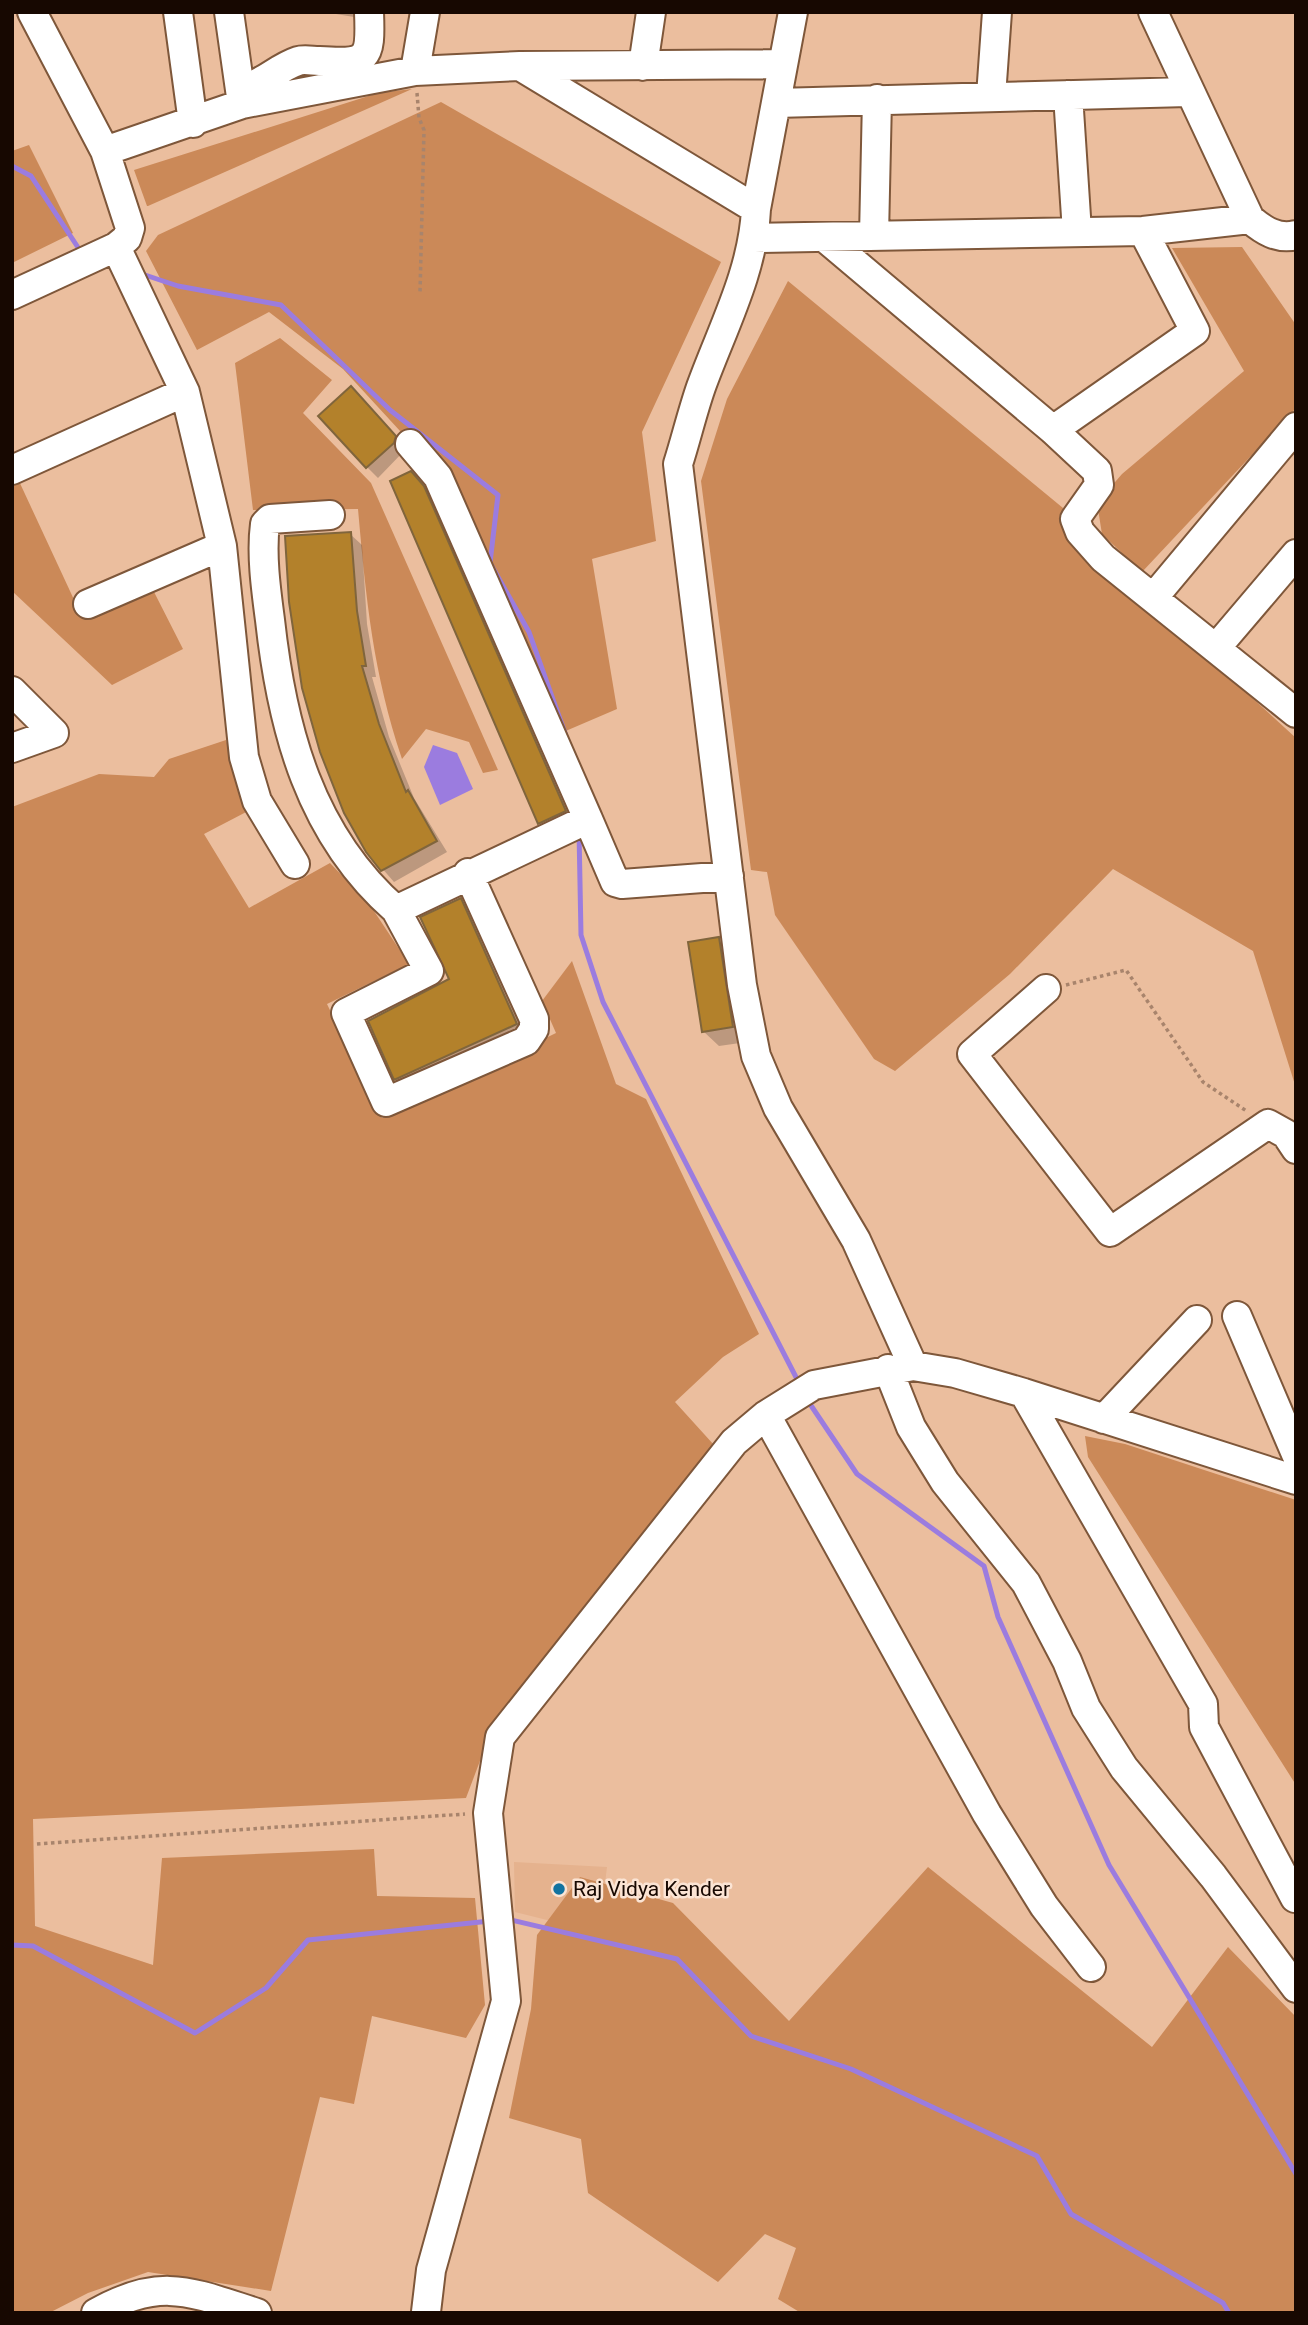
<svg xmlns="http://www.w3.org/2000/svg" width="1308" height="2325" font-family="Roboto,sans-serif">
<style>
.built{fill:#e5b28e}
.green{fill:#cb8958}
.water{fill:#9b7cdf}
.shadow{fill:#0003}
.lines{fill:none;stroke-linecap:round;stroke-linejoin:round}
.stream{stroke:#9b7cdf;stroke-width:5}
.building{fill:#b3812b;stroke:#80653c;stroke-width:2}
.minor-casing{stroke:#7e573a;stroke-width:32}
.path{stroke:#a8846c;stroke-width:3.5;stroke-dasharray:3.5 3.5;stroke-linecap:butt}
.minor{stroke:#fff;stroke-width:28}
.poi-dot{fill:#1373a0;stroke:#fbe4d4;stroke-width:2.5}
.labels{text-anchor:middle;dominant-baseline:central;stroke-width:5;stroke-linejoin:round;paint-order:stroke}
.poi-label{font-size:21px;fill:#170801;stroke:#fbe4d4;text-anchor:start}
</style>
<rect width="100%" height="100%" fill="#ebbe9e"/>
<path class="built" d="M514,1862L607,1867L599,1933L515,1912Z"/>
<path class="green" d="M412,89L148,206H147L134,170L378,93Z
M441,102L721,262L642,432L656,541L592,559L617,709L561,733L458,494L343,369L269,312L197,350L146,251L158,235Z
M29,145L73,233L12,263V151Z
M1242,247L1296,325V408L1142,572L1102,534L1097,503L1122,474L1244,371L1172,248Z
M788,281L1063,508L1076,537L1296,738V1088L1253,951L1113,869L1010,974L895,1071L874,1059L775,915L767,872L751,870L701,481L727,399Z
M280,338L332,380L303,413L371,483L498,770L483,773L469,742L426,729L402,759C373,673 366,599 358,509L253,510L235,363Z
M18,479L83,619L152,588L183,649L112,685L12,591V482Z
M226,740L250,810L204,834L249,908L330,863L370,905L409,964L327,1004L382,1118L556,1033L542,1001L572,961L616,1084L646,1099L759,1334L723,1357L675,1402L714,1445L492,1729L466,1798L33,1819L35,1926L153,1965L162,1858L374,1849L377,1896L475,1898L485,2005L466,2038L372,2016L354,2104L320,2097L271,2291L148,2272L88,2293L49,2313H12V807L99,774L154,777L169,759Z
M1085,1436L1125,1444L1296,1500V1785L1088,1457Z
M928,1867L1152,2047L1228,1947L1296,2017V2313H801L778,2299L796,2248L765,2234L718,2282L588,2193L581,2139L509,2118L531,2009L537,1935L580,1877L673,1903L789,2021Z"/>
<path class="water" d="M433,745L457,753L473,789L440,805L424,767Z"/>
<path class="shadow" d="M324,12H367L366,19Z
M363,400L406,449L378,478L367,467Z
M411,473L439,503L580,826L555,838L540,823Z
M350,534L362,545L367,624L376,677H372L389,737L414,798L447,852L394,882L367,851Z
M461,900L476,916L531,1040L411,1095L396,1079L370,1021L451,980Z
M718,939L733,955L747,1042L719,1046L703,1031Z"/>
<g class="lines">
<path class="stream" d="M12,166L31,176L81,252
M139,273L178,286L281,305L390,410L498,495L490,563L529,632L565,733
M579,831L581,935L603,1002L799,1383
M806,1398L857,1474L984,1566L998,1617L1109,1865L1296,2174
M507,1919L677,1959L751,2036L851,2069L1037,2156L1071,2214L1223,2303L1229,2313
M12,1945L33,1946L195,2033L266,1988L308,1940L490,1921"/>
</g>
<path class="building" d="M351,386L396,436L394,443L366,468L318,416Z
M411,471L424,486L566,811L538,824L390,481Z
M351,532L357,611L366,666H362L379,724L406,792L408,790L437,841L381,871L366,852L344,813L320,752L302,688L289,602L285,536Z
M461,898L517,1024L394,1080L368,1021L449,979L420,917Z
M719,937L733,1027L702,1032L688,942Z"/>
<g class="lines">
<defs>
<path id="minor" d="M32,12L105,151
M178,12L193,123
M229,12L242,104
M793,12L756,209C753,272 722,329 701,387C692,413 686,439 678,464L742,985L756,1056L778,1108L856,1240L913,1366
M1153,12L1250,219C1263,230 1278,240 1296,235
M520,66L756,209
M643,66L651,12
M415,71L425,12
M240,90C262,85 277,68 298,61C304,59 313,61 319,61C368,64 371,61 369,12
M1068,95L1077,232
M991,96L997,12
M776,103L1188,92
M874,236L877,99
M824,237L1053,430L1097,471L1099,485L1075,519L1080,532L1103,558L1296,713
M755,238L1143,231L1250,219
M116,247L185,392L222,546L244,757L257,801L295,864
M12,295L116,247L127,238L130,228L105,151L242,104L415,71L520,66L783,64
M1053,430L1195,331L1143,231
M410,444L438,477L588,819
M12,470L185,392
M330,515L270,519L265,524C261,554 266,590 270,620C282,729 310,835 396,910
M1153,598L1296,427
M88,604L222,546
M1216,648L1296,554
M12,691L54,733L12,748
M468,873L534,1019V1029L526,1041L386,1102L346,1013L429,971L396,910L588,819L615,882L622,884L729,876
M1046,989L972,1054L1110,1232L1268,1124L1286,1134L1296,1149
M1237,1316L1296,1454
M888,1369L911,1427L945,1482L1026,1583L1067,1661L1086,1708L1124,1768L1213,1876L1296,1988
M1024,1393L1203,1704L1204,1727L1295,1898
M766,1415L987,1814L1044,1906L1091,1967
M1104,1419L1197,1320
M426,2312L431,2270L506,2001L488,1813L500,1737L734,1442L766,1415L814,1385L913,1366L955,1373L1024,1393L1296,1480
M96,2313C161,2276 191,2292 257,2313"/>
</defs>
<use href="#minor" class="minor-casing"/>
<path class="path" d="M417,93L419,118L424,130L420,293
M1066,985L1126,970L1203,1082L1248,1112
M37,1844L465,1814"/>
<use href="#minor" class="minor"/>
</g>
<circle class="poi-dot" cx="559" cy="1889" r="7"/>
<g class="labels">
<g class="poi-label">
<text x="573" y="1889">Raj Vidya Kender</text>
</g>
</g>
<rect width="1308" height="2325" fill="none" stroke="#170801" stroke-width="28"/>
</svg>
